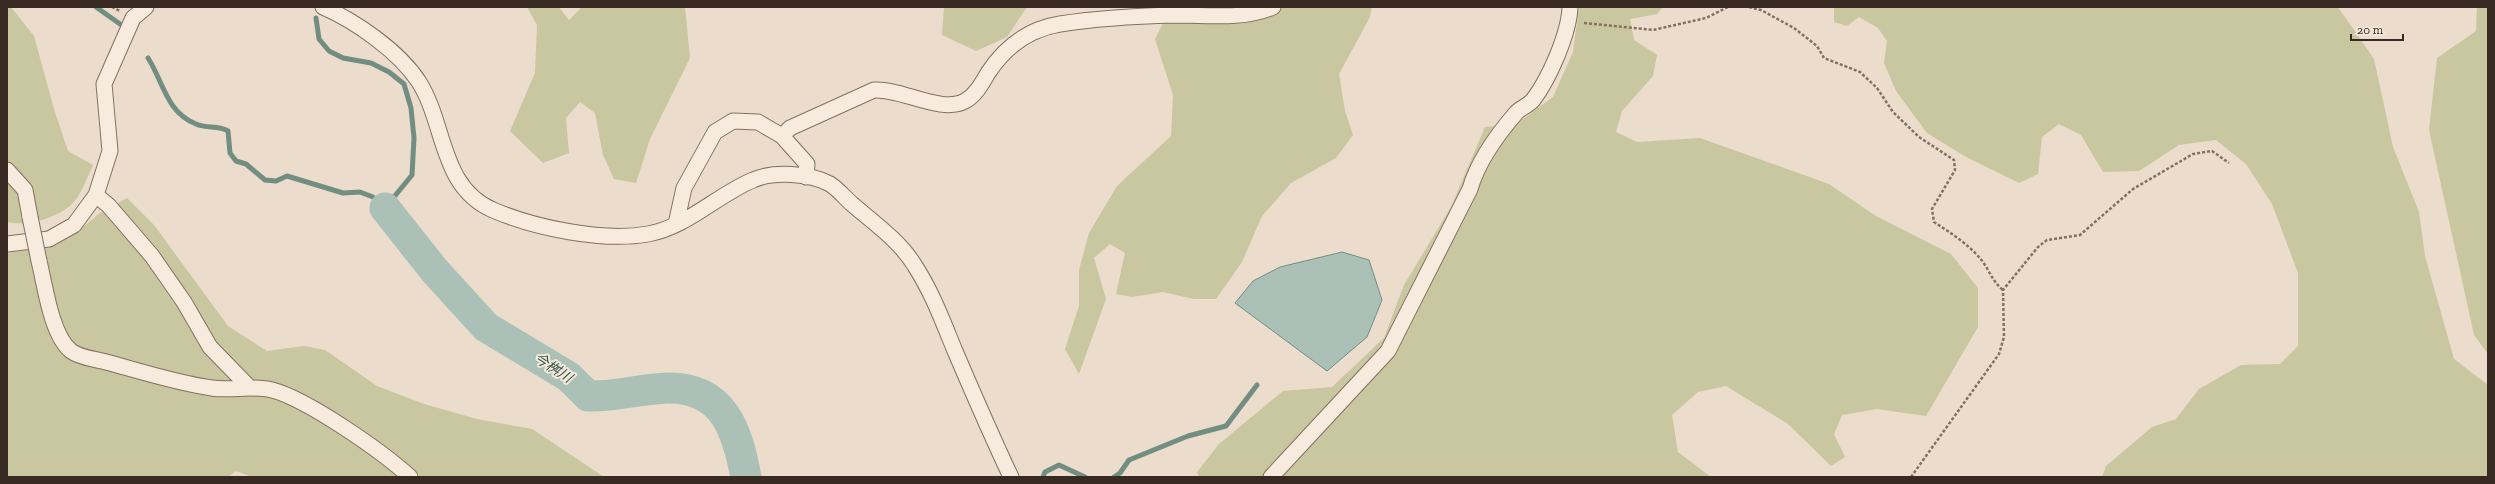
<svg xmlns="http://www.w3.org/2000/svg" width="2495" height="484" font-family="'Zilla Slab','Noto Sans JP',serif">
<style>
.green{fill:#c8c79f}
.water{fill:#abc0b6;stroke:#728e83}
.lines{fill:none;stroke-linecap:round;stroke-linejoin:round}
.stream{stroke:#728e83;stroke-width:5}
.river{stroke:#abc0b6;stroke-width:31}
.street-casing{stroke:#866f61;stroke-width:17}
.path{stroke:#866f61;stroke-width:2.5;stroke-dasharray:3 2;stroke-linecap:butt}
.street{stroke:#f6ebdd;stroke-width:15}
.street-bridge-casing{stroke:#866f61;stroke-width:17;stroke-linecap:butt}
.street-bridge{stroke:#f6ebdd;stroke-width:15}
.labels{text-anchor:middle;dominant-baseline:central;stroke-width:4;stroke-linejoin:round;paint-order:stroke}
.water-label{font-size:14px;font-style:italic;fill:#33564f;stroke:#f3e8da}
</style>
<rect width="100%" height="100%" fill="#ebdccb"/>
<path class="green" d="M7,7H11L34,36L54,109L68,151L93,165C88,176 83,189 77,198C64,217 28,227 7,222Z
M527,7H559L569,20L582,7H685L690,58L650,139L636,183L614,179L603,155L595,113L580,102L566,118L569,153L543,163L510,131L535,73L537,25Z
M944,7H1027L1007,37L976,51L942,35Z
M1164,7H1372L1370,17L1339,74L1345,111L1353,135L1336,158L1291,183L1262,216L1242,262L1216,299H1194L1163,292L1132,297L1116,294L1125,253L1110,244L1094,258L1106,299L1079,374L1065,349L1079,306V270L1089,233L1117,186L1171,136L1173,95L1155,39L1164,21Z
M1579,7H1663L1657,14L1630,19L1634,40L1657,55L1653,76L1622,111L1616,132L1637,142L1700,138L1829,184L1876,216L1951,254L1978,288V327L1926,416L1877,409L1842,415L1834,434L1845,457L1831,466L1788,424L1726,386L1698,392L1672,415L1678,452L1711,477H1199L1197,472L1219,444L1283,391L1332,387L1384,338L1404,285L1451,207L1485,127L1516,124L1553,97L1573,52Z
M1834,7H2338L2374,59L2393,147L2419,212L2425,256L2454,359L2488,385V477H2102L2106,466L2152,427L2176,419L2199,389L2241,365L2280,364L2298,346V273L2272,204L2246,164L2216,140L2179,145L2139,171L2103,172L2081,135L2059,124L2042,137L2038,174L2019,183L1966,157L1927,133L1896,91L1884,63L1887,41L1878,28L1859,17L1847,26L1834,22Z
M2477,7H2488V354L2474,335L2429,130L2437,58L2476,31Z
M127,198L154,225L228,326L267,351L304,346L325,350L377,386L424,404L477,419L532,429L604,477H252L236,471L228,477H7V253L54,246L76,233L100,213Z"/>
<path class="water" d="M1342,252L1369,260L1382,300L1367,337L1327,371L1235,303L1253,281L1280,267Z"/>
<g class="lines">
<path class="stream" d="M96,7L120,24
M148,58C164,83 166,112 196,124C207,129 218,125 228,131L230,153L236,161L246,164L265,180L276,181L287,176L343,193L360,192L373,197L385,208L412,175L414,138L411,108L404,84L389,72L371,63L343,58L329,51L319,39L316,18
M1043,477L1045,472L1059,465L1085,477
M1114,477L1120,473L1129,460L1188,436L1226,426L1257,385"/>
<path class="river" d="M385,208L434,270L486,327L569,377L588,396C615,397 640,389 667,388C724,387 737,430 746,477"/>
<defs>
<path id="street" d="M323,7C355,21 399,51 419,82C446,125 440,187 493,210C535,228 603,242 648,234C687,227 717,195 753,180C773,171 810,173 830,184C838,189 845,198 852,204C874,223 900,241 915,266C932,292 943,322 955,351C973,393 991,435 1011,477
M782,136L790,128L874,90C901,88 941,114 965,101C976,95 982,83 988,73C1005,47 1029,29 1060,24C1098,18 1137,16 1175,15C1209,15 1241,20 1273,7
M7,170L25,190L30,217
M96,195L109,206L152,256L184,302L210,347L249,387
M676,224L684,188L715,132L733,121L758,122L782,136L807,164L806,177
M7,244L49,239L74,225L96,195L110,151L104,84L133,18L146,7
M39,261C45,285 51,335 71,351C80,358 96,359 106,362C140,371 176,383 212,388C231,391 252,385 272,390C307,399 383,452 410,477
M1271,477L1388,351L1470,189C1478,161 1496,136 1516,113C1520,108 1528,106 1533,100C1549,79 1569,34 1570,7"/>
</defs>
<use href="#street" class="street-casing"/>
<path class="path" d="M112,7L120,11
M1749,7L1761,10L1794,28L1817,46L1824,58L1860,72L1877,88L1893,112L1919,137L1954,160L1955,170L1932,209L1934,222C1951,233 1971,246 1983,262C1990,272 1993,282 2003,290
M1584,23L1653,30L1706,18L1728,7
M1911,477L1999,354L2004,337L2003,290L2038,247L2047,240L2080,235L2133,189L2193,154L2212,151L2229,163"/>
<use href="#street" class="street"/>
<defs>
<path id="street-bridge" d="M30,217L39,261"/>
</defs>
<use href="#street-bridge" class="street-bridge-casing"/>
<use href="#street-bridge" class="street-bridge"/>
</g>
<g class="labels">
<g class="water-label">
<text transform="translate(553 368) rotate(33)">今桝川</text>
</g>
</g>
<rect width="2495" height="484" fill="none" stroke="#382a22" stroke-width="16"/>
<path d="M2351 34v6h52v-6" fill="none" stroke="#382a22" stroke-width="2"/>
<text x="2357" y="34" font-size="12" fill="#382a22" stroke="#f3e8da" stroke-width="3" paint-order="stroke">20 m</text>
</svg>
